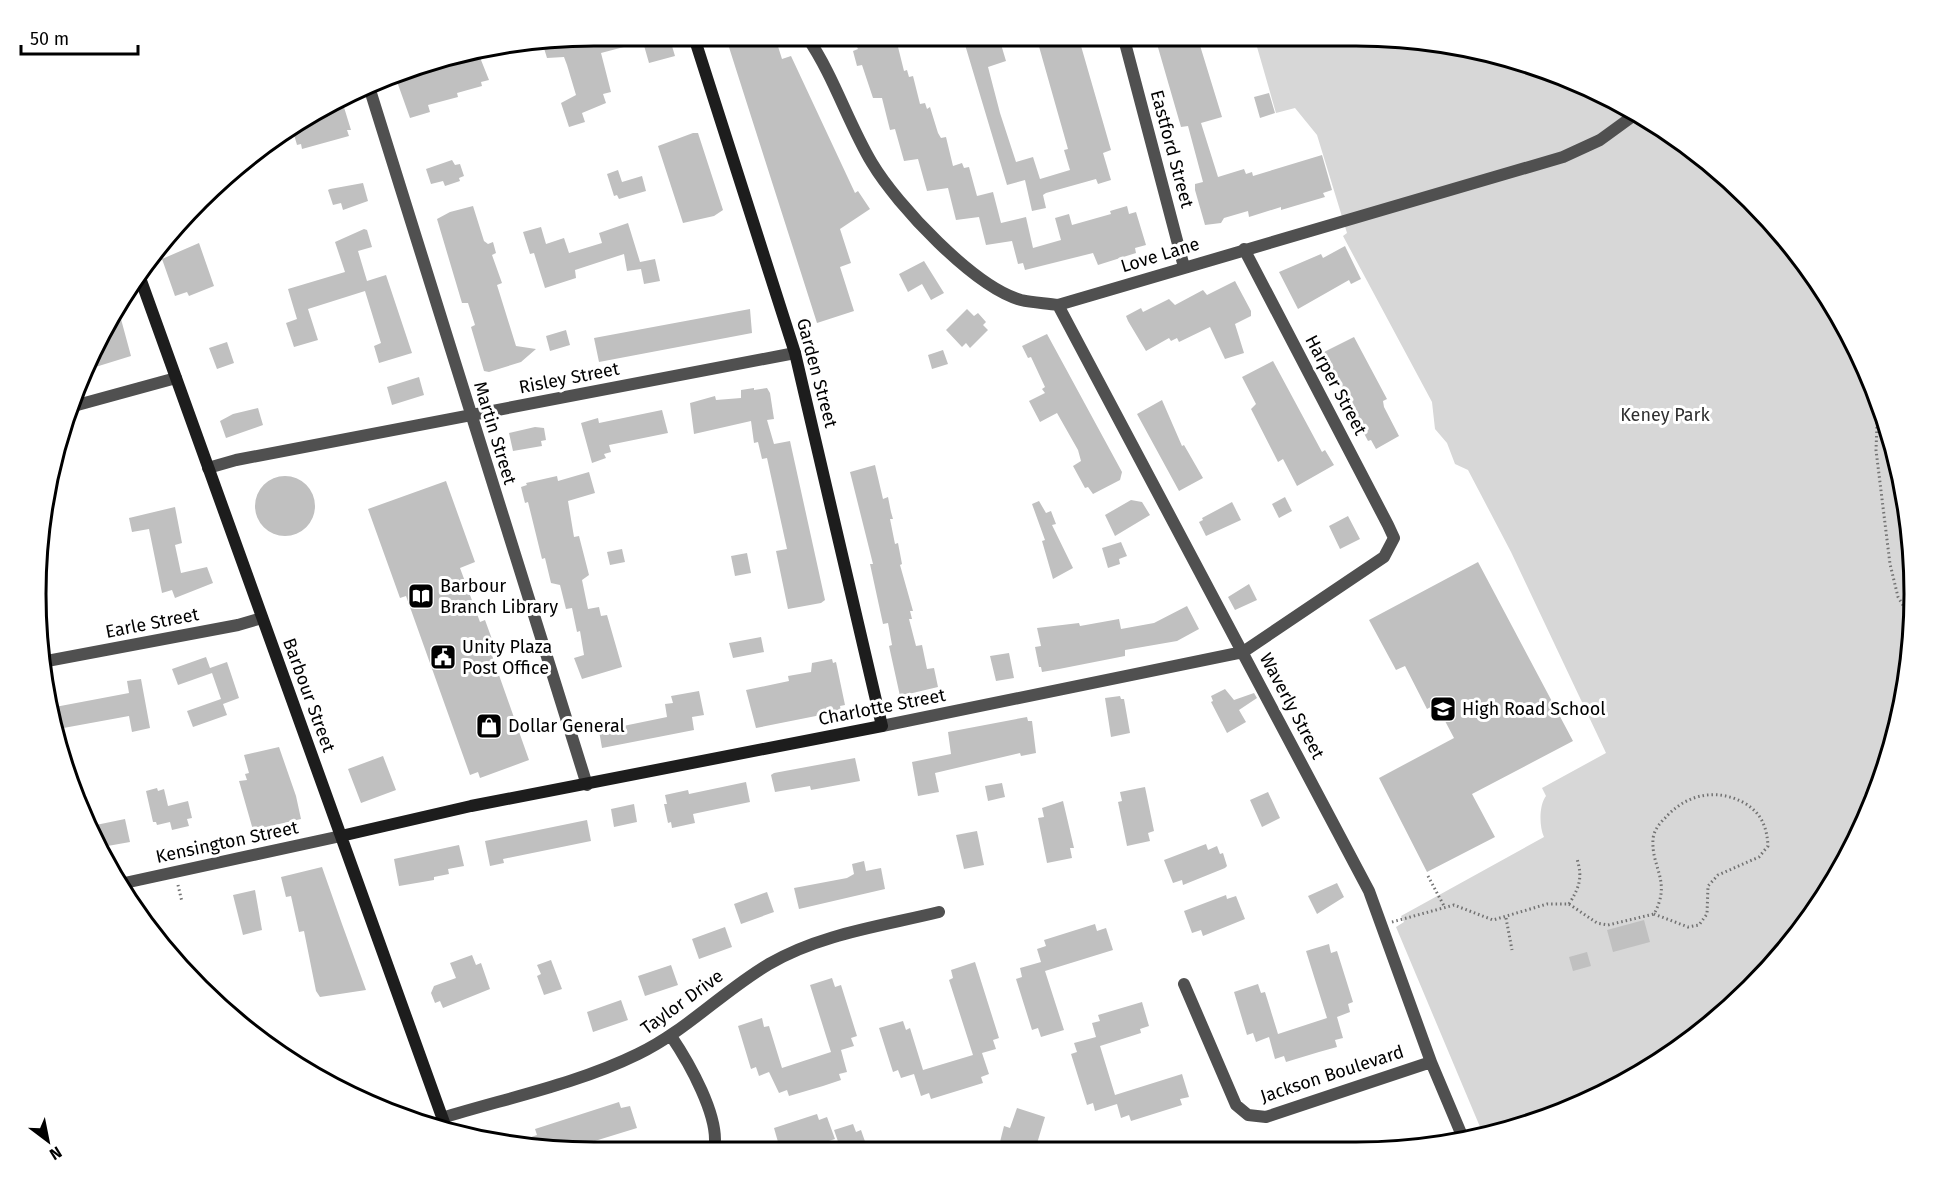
<svg xmlns="http://www.w3.org/2000/svg" width="1950" height="1189" font-family="'Fira Sans',sans-serif">
<style>
.green{fill:#d7d7d7}
.building{fill:#c0c0c0}
.lines{fill:none;stroke-linecap:round;stroke-linejoin:round}
.path{stroke:#727272;stroke-width:3;stroke-dasharray:1.5 3;stroke-linecap:butt}
.street{stroke:#505050;stroke-width:12}
.secondary{stroke:#1d1d1d;stroke-width:12}
.labels{text-anchor:middle;dominant-baseline:central;stroke-width:6;stroke-linejoin:round;paint-order:stroke}
.street-label{font-size:18px;fill:#000;stroke:#fff}
.park-label{font-size:18px;fill:#2e2e2e;stroke:#fff}
.poi-label{font-size:18px;fill:#000;stroke:#fff;text-anchor:start}
.rim{fill:none;stroke:#000;stroke-width:3}
</style>
<rect width="100%" height="100%" fill="#fff"/>
<path class="green" d="M1255,40L1428,41L1569,78L1695,151L1775,226L1839,315L1884,415L1909,521L1913,631L1895,739L1857,841L1799,934L1724,1014L1634,1078L1535,1123L1483,1134L1396,927L1404,922L1401,916L1544,837C1539,826 1539,805 1546,796L1542,788L1606,753L1511,552L1468,470L1455,464L1447,443L1435,429L1432,402L1343,236L1347,233L1317,135L1295,108L1276,113Z"/>
<path class="building" d="M606,36H669L675,56L649,63L643,42L601,53L611,92L603,94L606,103L582,113L585,122L569,127L561,103L576,95L567,65L564,57L547,58L543,45L585,38L586,42Z
M740,37H775L782,59L791,56L855,193L858,191L870,209L840,229L851,263L840,267L854,311L817,323L727,41Z
M891,38L893,45L897,43L904,71L907,70L909,77L913,76L920,104L925,103L927,109L930,107L938,133L941,138L946,137L953,166L962,163L964,168L969,167L977,196L993,192L1001,223L1026,217L1033,248L1061,240L1055,218L1069,214L1072,225L1111,214L1110,211L1127,206L1129,214L1136,212L1146,245L1135,248L1136,253L1098,265L1093,253L1025,270L1023,263L1018,264L1012,241L986,245L979,217L956,220L948,188L927,191L918,159L904,161L895,129L890,130L882,98H873L862,65L857,66L853,51L858,49L857,47Z
M963,38H979L982,47L1000,41L1006,61L988,67L1000,113L1016,162L1033,157L1040,179L1070,170L1064,150L1068,149L1038,43L1052,39H1079L1111,150L1103,153L1111,180L1098,184L1096,179L1046,193L1043,195L1046,208L1032,211L1025,180L1007,185Z
M1169,39H1198L1222,117L1201,123L1218,177L1244,169L1246,174L1252,172L1253,176L1322,155L1332,190L1323,193L1325,197L1281,210V207L1249,217L1248,211L1224,218L1221,223L1205,225L1195,190V184L1203,182L1188,126L1181,127L1157,44Z
M479,55L489,80L481,82L482,86L457,93L458,97L428,105L430,112L410,118L395,76L415,66Z
M1269,93L1275,113L1260,118L1254,97Z
M343,104L351,130H347L349,136L302,149L301,144L297,145L293,131Z
M693,133H698L723,210L714,216L683,223L658,146Z
M452,160L455,165L460,164L464,176L459,178L460,181L445,186L443,181L431,184L426,169Z
M618,170L622,182L642,176L646,191L619,199L617,195L614,196L607,174Z
M363,183L368,201L343,210L341,203L333,205L328,190L330,189Z
M473,206L484,241L488,244L493,242L496,253L492,255L502,283L497,285L516,346L536,349L521,362L489,372L484,371L471,327L475,325L468,303H462L437,219L450,212Z
M628,223L640,262L655,259L660,281L644,284L641,269L627,271L624,254L575,270L576,278L545,288L534,253L530,254L523,232L541,227L546,244L564,238L569,253L602,243L599,233Z
M364,229L367,230L372,247L358,251L367,281L386,275L412,353L379,363L374,346L381,343L365,291L308,309L318,340L294,347L286,323L297,319L288,289L345,272L335,242Z
M199,243L214,286L189,296L187,292L175,296L162,259Z
M1345,246L1361,279L1351,284L1349,280L1298,309L1279,272L1321,254L1323,258Z
M924,261L944,293L931,300L922,284L908,292L899,274Z
M1235,281L1251,311V316L1235,324L1244,353L1225,359L1210,327L1179,342L1177,338L1171,341L1169,338L1146,351L1128,321L1126,316L1141,308L1143,312L1169,299L1175,305L1203,290L1207,295Z
M118,308L131,356L89,369L100,346Z
M750,309L752,333L599,362L594,338Z
M967,309L974,316L978,313L986,322L983,325L988,330L970,348L966,343L962,347L946,330Z
M566,330L570,345L550,351L546,336Z
M1047,334L1122,472L1120,480L1093,494L1088,487L1085,488L1073,466L1081,461L1078,450L1057,413L1040,422L1029,401L1045,393L1042,389L1045,387L1031,357L1028,358L1022,346Z
M1354,337L1387,399L1383,401L1384,407L1399,436L1376,449L1371,440L1368,441L1322,353Z
M227,342L234,363L217,369L209,348Z
M943,350L948,364L932,369L928,355Z
M1273,361L1322,452L1325,450L1334,465L1297,486L1283,459L1278,462L1251,409L1256,404L1242,377Z
M419,377L424,395L392,405L387,387Z
M754,388V390L767,388L770,393L774,419L767,420L774,444L790,441L825,600L821,603L788,609L776,551L787,549L767,458L762,459L758,442L754,443L751,421L694,434L690,403L715,396L716,400L741,398V390Z
M1162,400L1182,446L1184,445L1203,478L1179,491L1137,414Z
M258,408L263,425L226,438L220,421L233,414Z
M662,410L668,433L609,445L611,452L604,454L606,458L592,463L581,423L598,418L599,423Z
M535,427L544,428L546,440L541,441L542,446L513,451L509,433Z
M875,465L883,499L888,497L891,512L893,519H890L895,544L898,543L902,564L900,565L913,611H910L912,619H909L916,646L922,645L927,669L934,668L938,687L900,696L889,646L892,645L888,623L883,624L870,564H873L850,472Z
M589,472L595,493L568,501L574,537L579,536L589,575L582,580L588,609L599,607L601,616L607,615L622,667L582,679L574,658L584,655L580,631L577,632L572,608L566,609L560,585L551,583L545,558L542,559L528,502L525,503L521,487L527,485L526,483L557,476L558,481Z
M255 506a30 30 0 1 1 60 0a30 30 0 1 1-60 0Z
M446,481L475,562L460,568L480,622L485,620L493,642L488,644L529,760L480,778L478,772L470,775L406,596L400,598L368,509Z
M1285,497L1292,511L1279,518L1272,504Z
M1131,500L1142,502L1150,515L1115,536L1105,515Z
M1039,501L1046,513L1051,511L1056,524L1052,525L1073,568L1053,579L1042,541L1045,540L1032,504Z
M1232,502L1241,520L1206,536L1199,522L1203,520L1202,518Z
M175,507L182,543L175,545L181,573L207,567L213,583L175,598L172,590L162,593L149,529L132,532L129,518Z
M1348,516L1360,539L1340,549L1329,526Z
M1121,542L1127,556L1119,559L1120,564L1108,568L1102,548Z
M622,549L625,562L610,565L607,552Z
M747,553L751,573L735,576L731,556Z
M1478,562L1573,741L1472,794L1495,837L1427,872L1379,778L1454,738L1436,704L1427,709L1405,666L1396,670L1369,620Z
M1249,584L1257,600L1235,610L1228,597Z
M1187,606L1199,629L1177,641L1125,650V656L1059,669L1042,672L1041,667H1039L1035,647L1041,646L1037,628L1079,623L1080,626L1119,619L1121,629L1154,623Z
M761,637L764,652L733,658L729,643Z
M1009,653L1014,678L996,681L990,656Z
M206,657L210,668L227,662L239,698L223,704L227,715L193,727L187,711L221,699L212,673L178,685L172,669Z
M832,659L833,663L836,662L845,705L840,706L841,711L756,728L746,690L789,681L788,676L811,672L812,663Z
M141,679L150,728L132,732L129,716L58,729L55,707L129,693L127,681Z
M1225,689L1234,700L1254,693L1257,698L1239,710L1246,722L1227,733L1211,702L1213,701L1211,696Z
M699,691L704,715L692,717L694,730L602,748L599,731L667,717L665,704L673,703L671,696Z
M1120,696L1121,699H1124L1130,733L1111,737L1105,698Z
M1027,717L1028,721H1032L1036,753L1021,756L1020,753L935,773L939,792L918,796L912,762L951,754L948,732Z
M279,747L296,796L301,819L253,830L239,781L247,780L245,774L249,773L244,755Z
M383,756L396,790L361,803L348,769Z
M855,758L860,781L811,790L810,786L775,792L771,775L774,773Z
M746,782L750,802L693,814L695,823L672,828L671,822L668,823L664,804H667L665,795L688,790L689,794Z
M1002,783L1005,797L988,801L985,786Z
M1145,787L1154,831L1148,833L1150,841L1127,846L1118,802L1122,801L1120,792Z
M157,788L158,791L164,789L168,806L188,801L192,818L187,819L189,826L172,830L170,822L157,825L156,822H153L146,791Z
M1268,792L1280,818L1262,827L1250,800Z
M1063,801L1074,848H1070L1072,858L1047,863L1038,818L1044,817L1042,808Z
M634,804L637,822L614,827L611,809Z
M125,819L130,842L102,847L91,826Z
M587,820L591,841L503,859L504,863L490,866L485,841Z
M977,831L984,865L964,869L956,835Z
M1206,844L1208,850L1217,846L1220,854L1223,853L1227,866L1225,868L1183,885L1182,880L1173,883L1164,860Z
M459,845L464,866L448,869L449,874L434,877V880L399,886L394,859Z
M864,861L866,871L881,868L885,889L799,909L794,888L847,878L854,874L852,864Z
M322,867L342,924L366,990L320,997L316,991L304,931L299,932L291,896L286,897L281,877Z
M1337,883L1344,897L1317,914L1308,896Z
M255,890L262,930L243,935L233,895Z
M767,892L774,912L741,924L734,904Z
M1226,895L1227,899L1236,896L1245,919L1203,936L1201,930L1192,933L1184,911Z
M1644,920L1650,942L1613,952L1607,930Z
M1095,924L1097,931L1106,928L1113,950L1045,971L1064,1030L1041,1037L1038,1028L1032,1030L1016,979L1022,977L1020,968L1041,962L1037,949L1046,946L1044,940Z
M725,927L732,947L699,959L692,939Z
M1329,944L1331,953L1337,951L1353,1002L1348,1004L1350,1012L1337,1017L1343,1038L1335,1040L1337,1047L1319,1052L1286,1062L1284,1056L1275,1059L1269,1037L1256,1042L1253,1033L1247,1035L1234,992L1258,984L1261,993L1265,992L1278,1034L1327,1018L1306,951Z
M1587,952L1591,966L1573,971L1569,957Z
M472,955L476,965L481,963L490,989L443,1008L440,1001L435,1003L431,993L434,986L456,978L450,963Z
M551,960L562,989L544,995L537,976L541,974L537,965Z
M975,962L999,1038L993,1040L996,1049L982,1053L989,1074L981,1077L983,1083L931,1099L929,1093L921,1096L914,1074L901,1078L898,1070L893,1072L879,1028L903,1021L906,1030L910,1028L923,1070L973,1055L949,980L953,978L951,970Z
M671,965L678,985L645,996L638,976Z
M832,978L835,987L841,985L857,1036L851,1038L854,1046L841,1050L847,1072L839,1074L841,1080L823,1086L789,1096L787,1090L779,1093L769,1072L759,1076L756,1067L751,1069L738,1026L762,1018L764,1027L769,1026L782,1068L831,1052L810,985Z
M621,1000L628,1020L593,1032L587,1012Z
M1142,1002L1149,1026L1140,1029L1141,1033L1100,1046L1115,1095L1182,1074L1189,1097L1180,1099L1182,1105L1131,1121L1129,1115L1121,1118L1117,1104L1095,1111L1093,1103L1087,1105L1071,1054L1077,1052L1074,1043L1096,1037L1092,1023L1100,1021L1098,1015Z
M619,1102L621,1108L630,1106L637,1128L572,1148H531L528,1138L537,1135L535,1129Z
M1017,1108L1045,1117L1035,1150H998L1004,1126L1010,1128Z
M817,1114L819,1120L827,1117L835,1139L804,1149H780L774,1128Z
M853,1124L856,1132L861,1130L868,1150H841L834,1130Z"/>
<g class="lines">
<path class="path" d="M1878,400L1876,450L1890,564L1898,597L1912,620
M1428,876L1444,906
M178,885L182,902
M1569,904C1579,888 1583,878 1577,859
M1506,918L1512,950
M1392,922L1454,905L1493,920L1547,904H1569L1597,923L1608,925L1654,914C1672,881 1651,868 1653,839C1654,829 1661,822 1667,816C1688,793 1719,788 1746,804C1762,814 1767,828 1768,846L1759,857L1718,875L1708,886L1707,914L1699,925L1688,927L1654,914"/>
<path class="street" d="M807,37C834,76 848,123 872,163C897,205 974,287 1021,300C1033,303 1046,303 1058,305L1563,157L1600,140L1633,116
M1124,39L1184,267
M370,90L587,785
M1058,305L1369,891L1431,1062L1463,1138
M70,407L176,378
M208,468L236,460L795,353
M47,661L238,625L262,618
M882,726L1243,652L1384,557L1394,538L1388,525L1244,249
M120,884L341,836
M1184,984L1236,1105L1248,1115L1266,1117L1431,1062
M671,1036C688,1061 721,1118 714,1149
M442,1118C507,1098 577,1084 638,1054C686,1031 723,991 769,964C820,934 882,926 939,912"/>
<path class="secondary" d="M139,275L446,1128
M341,836L471,806L882,726L795,353L694,37"/>
</g>
<defs>
<symbol id="library-square" viewBox="-11 -11 22 22"><rect x="-9" y="-9" width="18" height="18" rx="4" fill="#000" stroke="#fff"/><path d="M-6-4Q-3-5.5-.7-3.5V5Q-3 3-6 4ZM6-4Q3-5.5 .7-3.5V5Q3 3 6 4Z" fill="#fff"/></symbol>
<symbol id="civic-square" viewBox="-11 -11 22 22"><rect x="-9" y="-9" width="18" height="18" rx="4" fill="#000" stroke="#fff"/><path d="M-.6-6.5H3V-4.5H.6V-3L4-1V1h2V6H-6V1h2V-1L-.6-3ZM-1.2 2.5V6h2.4V2.5Z" fill="#fff"/></symbol>
<symbol id="school-square" viewBox="-11 -11 22 22"><rect x="-9" y="-9" width="18" height="18" rx="4" fill="#000" stroke="#fff"/><path d="M0-5L7-2L0 1L-7-2ZM-4 1L0 2.5L4 1V4Q0 6-4 4Z" fill="#fff"/></symbol>
<symbol id="shop-square" viewBox="-11 -11 22 22"><rect x="-9" y="-9" width="18" height="18" rx="4" fill="#000" stroke="#fff"/><path d="M-5-2.5h2.3a2.7 3.5 0 0 1 5.4 0H5L5.5 6h-11ZM-1.5-2.5h3a1.5 2.3 0 0 0-3 0Z" fill="#fff"/></symbol>
</defs>
<g fill-rule="evenodd">
<use href="#library-square" x="406" y="581" width="30" height="30"/>
<use href="#civic-square" x="428" y="642" width="30" height="30"/>
<use href="#school-square" x="1428" y="694" width="30" height="30"/>
<use href="#shop-square" x="474" y="711" width="30" height="30"/>
</g>
<g class="labels">
<g class="street-label">
<text transform="translate(1172 149) rotate(75)">Eastford Street</text>
<text transform="translate(1160 255) rotate(-17)">Love Lane</text>
<text transform="translate(817 373) rotate(75)">Garden Street</text>
<text transform="translate(569 378) rotate(-11)">Risley Street</text>
<text transform="translate(1336 385) rotate(62)">Harper Street</text>
<text transform="translate(495 433) rotate(73)">Martin Street</text>
<text transform="translate(152 623) rotate(-11)">Earle Street</text>
<text transform="translate(309 695) rotate(70)">Barbour Street</text>
<text transform="translate(1292 706) rotate(62)">Waverly Street</text>
<text transform="translate(882 707) rotate(-11)">Charlotte Street</text>
<text transform="translate(227 842) rotate(-12)">Kensington Street</text>
<text transform="translate(682 1002) rotate(-36)">Taylor Drive</text>
<text transform="translate(1332 1074) rotate(-18)">Jackson Boulevard</text>
</g>
<g class="park-label">
<text x="1665" y="415">Keney Park</text>
</g>
<g class="poi-label">
<text x="440" y="586">Barbour<tspan x="440" dy="21">Branch Library</tspan></text>
<text x="462" y="647">Unity Plaza<tspan x="462" dy="21">Post Office</tspan></text>
<text x="1462" y="709">High Road School</text>
<text x="508" y="726">Dollar General</text>
</g>
</g>
<path d="M0 0H1950V1189H0ZM594 46H1356A548 548 0 0 1 1904 594V594A548 548 0 0 1 1356 1142H594A548 548 0 0 1 46 594V594A548 548 0 0 1 594 46Z" fill="#fff" fill-rule="evenodd"/>
<path class="rim" d="M594 46H1356A548 548 0 0 1 1904 594V594A548 548 0 0 1 1356 1142H594A548 548 0 0 1 46 594V594A548 548 0 0 1 594 46Z"/>
<g transform="translate(48 1141) rotate(148)" stroke="#ffffff" stroke-width="4.5" paint-order="stroke">
<path d="M0-4.5L10 22L0 15L-10 22Z" fill="#000000"/>
<text y="-9" font-size="16" font-weight="bold" text-anchor="middle" fill="#000000">N</text>
</g>
<path d="M21 45v9h117v-9" fill="none" stroke="#000000" stroke-width="3"/>
<text x="30" y="45" font-size="18" fill="#000000" stroke="#ffffff" stroke-width="4.5" paint-order="stroke">50 m</text>
</svg>
